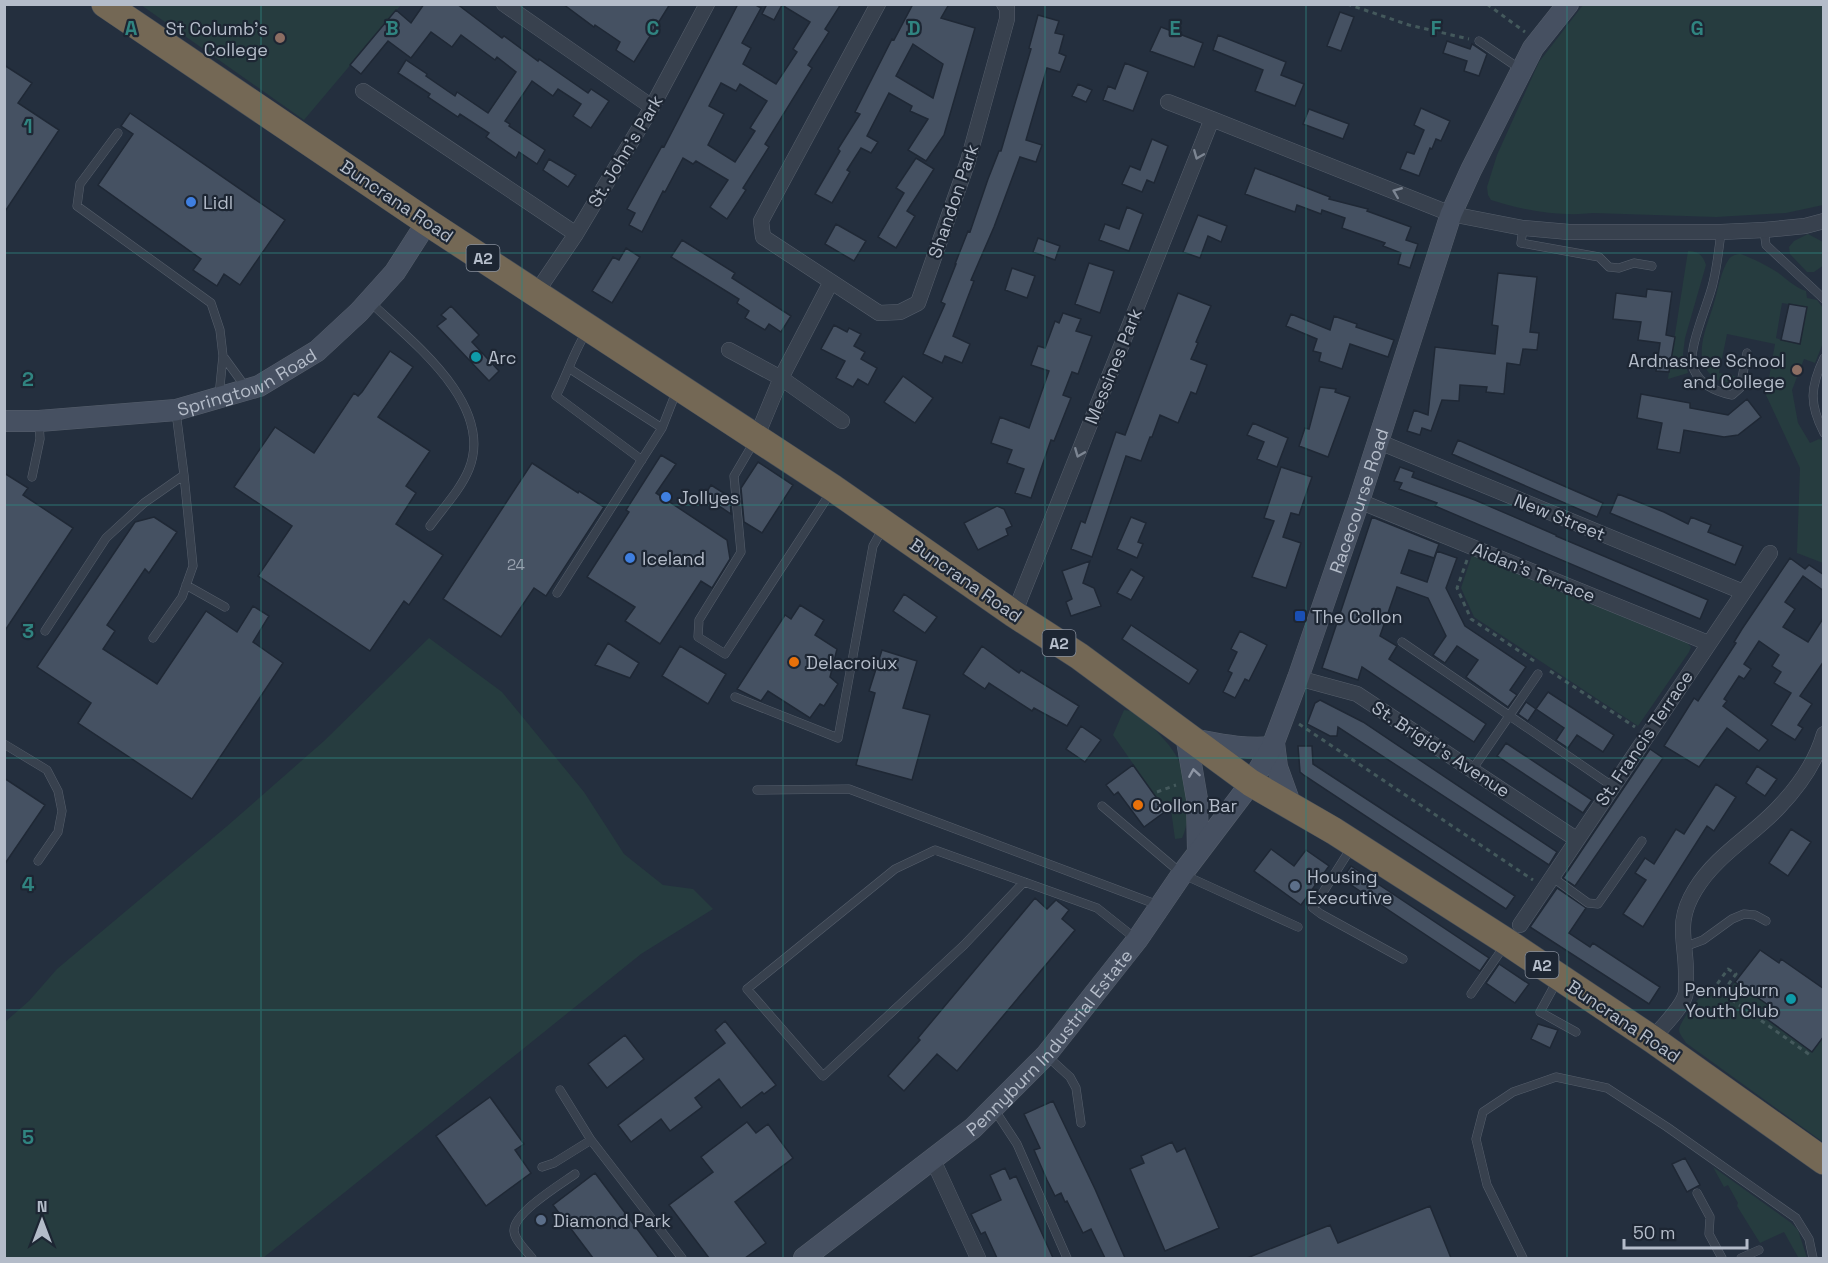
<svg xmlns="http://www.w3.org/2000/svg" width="1828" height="1263" font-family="'Space Grotesk',sans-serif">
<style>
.green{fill:#263c3f;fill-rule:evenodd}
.building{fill:#455162;stroke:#1f2835;stroke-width:1.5;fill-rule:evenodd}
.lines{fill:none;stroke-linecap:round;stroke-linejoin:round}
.lane-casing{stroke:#565f6c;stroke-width:9}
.street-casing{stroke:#565f6c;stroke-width:16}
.secondary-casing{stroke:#565f6c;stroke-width:22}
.highway-casing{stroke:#434c59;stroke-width:28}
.path{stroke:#44595c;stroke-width:3;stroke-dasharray:4.5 4.5;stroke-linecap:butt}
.lane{stroke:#38414e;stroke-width:8}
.street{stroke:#38414e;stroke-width:15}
.secondary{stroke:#465061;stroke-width:21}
.highway{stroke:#746855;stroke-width:27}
.oneway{stroke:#7c8592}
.oneway2{stroke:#8e96a5}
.grid{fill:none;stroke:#308480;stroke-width:1.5;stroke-opacity:0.55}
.education-dot{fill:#8d6e63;stroke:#1d2633;stroke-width:2}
.shop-dot{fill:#3f7fe0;stroke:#1d2633;stroke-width:2}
.culture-dot{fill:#0f9aa8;stroke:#1d2633;stroke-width:2}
.transit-dot{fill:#1a4fb4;stroke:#1d2633;stroke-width:2}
.food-dot{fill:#e8710a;stroke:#1d2633;stroke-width:2}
.service-dot{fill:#5c6f8a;stroke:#1d2633;stroke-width:2}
.labels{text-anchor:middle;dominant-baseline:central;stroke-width:4.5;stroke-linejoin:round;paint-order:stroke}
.number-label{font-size:15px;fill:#98a1af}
.shield{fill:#1d2633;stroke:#878f9c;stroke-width:1.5}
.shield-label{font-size:16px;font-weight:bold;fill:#b4bcc9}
.poi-label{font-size:18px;fill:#b4bcc9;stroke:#1d2633;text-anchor:start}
.street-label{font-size:18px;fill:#b4bcc9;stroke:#1d2633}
.grid-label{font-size:20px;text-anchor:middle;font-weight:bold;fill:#308480;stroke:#1d2633;stroke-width:4.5;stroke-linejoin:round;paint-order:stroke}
</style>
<rect width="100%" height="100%" fill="#242f3e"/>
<path class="green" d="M141,5H401L304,120Z
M1583,5H1823V205L1786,213L1716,217L1593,213C1560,217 1522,210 1491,200L1488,195L1487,187L1497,155L1539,62Z
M1808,234L1823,242L1824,265L1814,272H1807L1790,254L1789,247L1794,241Z
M1688,251C1698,251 1703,255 1706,265L1685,338L1683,354L1688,373L1668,379Z
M1741,254C1754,259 1766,265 1777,272C1787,279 1794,287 1806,291L1807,298L1817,300L1823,308V343L1815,363L1804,359L1792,390L1798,423L1810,443L1819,439L1823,441V563L1797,553L1800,468L1766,395L1775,344L1727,334L1719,373L1735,376L1730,382C1722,383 1716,380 1710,374C1692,356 1708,324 1714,303C1718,290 1721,270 1729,259C1732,255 1737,254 1741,254ZM1782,303L1807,307L1781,340L1776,338Z
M1472,555L1687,643L1691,647L1689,652L1638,726L1474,617L1461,588Z
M429,638L502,692L584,792L624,854L663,885L693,889L713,909L641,954L263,1258H5V1022L29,1001L57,969L226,827L324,741Z
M1124,710C1137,711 1142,717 1151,726C1177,751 1186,766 1187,802C1187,816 1188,826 1182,838L1175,839L1170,802L1161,804L1113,735Z
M1735,982L1774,1009L1767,1019L1812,1051L1823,1036V1142L1686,1043C1684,1039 1679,1034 1679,1030C1679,1023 1700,994 1707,992C1713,990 1719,995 1724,998Z
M1713,1167L1790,1222L1798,1230L1807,1258H1795L1798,1257L1784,1232L1760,1243L1737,1206L1738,1203L1728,1185L1724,1187Z"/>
<path class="building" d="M424,4H457L502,38L504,36L538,61L539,59L588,93L591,89L609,101L591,128L573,116L581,104L558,89L553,96L532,81L505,121L510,124L509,126L545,150L537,164L519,152L516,158L486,137L489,133L460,114L458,117L428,97L430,94L398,73L406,60L427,74L426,76L455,96L457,92L488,113L516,72L497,57L495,60L461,35L452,47L431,32L411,58L388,41L361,74L350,65L396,10L411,23Z
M563,4H670L634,62L616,50L620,42L595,25L594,27Z
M738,4H754L761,8L742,43L751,48L743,64L776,84L797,52L793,49L810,22L782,5L774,20L762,14L767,4H841L825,29L829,32L808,65L812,68L765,144L769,147L743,188L746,190L727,219L710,207L728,180L696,161L693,164L683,158L665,192L663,191L642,232L629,225L635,213L627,209L662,146L664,147ZM721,83L736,91L740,84L767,101L750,128L755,131L735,162L708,145L724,114L709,106Z
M913,4H949L941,18L975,28L944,135L926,161L908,150L928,119L910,111L912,106L889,93L867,136L878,142L871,153L861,148L847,170L850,172L832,203L815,194L840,151L838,149L860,114L855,112L892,39L894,40ZM913,44L943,64L933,98L896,76Z
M1340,12L1354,17L1341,51L1327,46Z
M1038,15L1059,21L1055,33L1064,35L1059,53L1066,56L1060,72L1047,68L1026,140L1042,145L1036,162L1020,157L994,227L971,280L974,281L953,336L970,344L962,363L945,356L942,363L923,354L945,304L941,302L956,264H955L968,231L970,232L988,179L999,151H1001L1031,49L1029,48Z
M1161,27L1203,43L1194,67L1150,51Z
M1218,35L1286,62L1281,75L1304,84L1295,106L1255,91L1263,70L1213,50Z
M1447,41L1470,49L1472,44L1487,54L1479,76L1464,71L1467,61L1443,53Z
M1125,63L1148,72L1133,111L1103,100L1108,86L1115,89Z
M4,65L32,83L18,103L59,130L4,213Z
M1078,84L1092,90L1086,102L1072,96Z
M1421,108L1450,121L1441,141L1436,139L1432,149L1430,148L1419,176L1400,169L1407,152L1414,154L1424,130L1414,125Z
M1309,109L1349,124L1343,139L1303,124Z
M130,113L285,220L240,285L224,274L217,286L193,270L201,259L98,185L133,134L121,126Z
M1152,139L1168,146L1154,183L1147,180L1142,192L1122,184L1130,166L1140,170Z
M916,158L934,169L907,211L915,216L896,248L878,237L904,193L896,188Z
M549,159L576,175L568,187L543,170Z
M1255,168L1330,197L1329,199L1368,209L1367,211L1411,227L1406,240L1418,244L1410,268L1398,264L1401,253L1383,246L1385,243L1342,228L1345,218L1322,210L1321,214L1297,205L1295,212L1245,194Z
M1127,207L1143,214L1129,251L1099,240L1105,224L1119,229Z
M1198,215L1227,226L1221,242L1208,236L1200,258L1183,252Z
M836,224L866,241L854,261L825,244Z
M1038,238L1060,246L1055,260L1033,252Z
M682,240L735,273L732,278L791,316L781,332L769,324L765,330L745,318L749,311L737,303L739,299L671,257Z
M626,248L640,257L612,303L592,291L613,257L619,260Z
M1089,263L1114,271L1100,313L1075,304Z
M1012,268L1035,276L1027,298L1005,290Z
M1498,273L1537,277L1530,332L1539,333L1537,350L1523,349L1520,365L1507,363L1504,394L1486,392L1487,387L1460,385L1459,401L1442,400L1431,431L1422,428L1420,435L1407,431L1414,410L1428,415L1435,347L1495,354L1498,326L1492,325Z
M1647,289L1672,292L1666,335L1675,337L1669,372L1656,371L1660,343L1638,340L1641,322L1613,319L1616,293L1646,297Z
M1178,293L1211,306L1196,342L1198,343L1191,359L1207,365L1196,394L1191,392L1178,423L1160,415L1152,437H1150L1141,461L1126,456L1092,557L1071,549L1081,521L1085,523L1116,432L1125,435Z
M1789,304L1807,307L1800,344L1781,340Z
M451,306L479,335L472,342L499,371L489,381L437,326L446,319L441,315Z
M1063,313L1081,319L1076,331L1092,336L1078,374L1072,372L1063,395L1071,398L1054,441L1051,440L1031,498L1015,493L1024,469L1007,463L1012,450L991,443L1000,417L1029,428L1049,371L1031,365L1038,346L1045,348L1055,321L1059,323Z
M1291,314L1330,330L1334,316L1357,324L1356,327L1394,340L1388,357L1350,344L1342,369L1319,361L1321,353L1313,351L1317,339L1286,326Z
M834,325L847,332L849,328L861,334L854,346L865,352L861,359L877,368L868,385L858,379L853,387L836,378L845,361L821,349Z
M390,351L413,367L378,417L430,451L406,486L416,493L396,524L443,555L409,605L404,601L370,651L258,576L292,526L234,487L275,427L314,453L354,393L358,396L362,392Z
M903,376L933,398L915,423L884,402Z
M1320,387L1336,389L1335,392L1350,397L1328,457L1299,446L1305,428L1309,429Z
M1641,394L1690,403V408L1728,415L1747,399L1761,417L1738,435L1724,437L1684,430L1680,453L1657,449L1662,423L1637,418Z
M1253,423L1288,438L1277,467L1257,459L1264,442L1247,435Z
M1458,440L1603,503L1597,517L1452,454Z
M661,455L676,464L656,493L727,540L730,559L712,588L701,581L660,644L625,621L635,607L587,577L629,512L626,510Z
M758,462L793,485L762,533L744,522L741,488Z
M532,463L578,493L579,491L604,507L546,596L534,588L501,637L443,599Z
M1281,467L1312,477L1299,515L1291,513L1283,537L1301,543L1286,588L1252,577L1274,521L1264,518Z
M1400,467L1414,472L1412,477L1475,500L1556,535V536L1708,600L1700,619L1435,506L1437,503L1399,489L1402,483L1394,481Z
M4,473L28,488L23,495L73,528L4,632Z
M711,485L730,497L731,514L704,496Z
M1618,494L1664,512L1688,524L1691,517L1711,525L1708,532L1743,546L1735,565L1610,513Z
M997,506L1004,509L1012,526L1006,529L1008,535L978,550L964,523Z
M154,517L177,532L149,573L145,569L107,625L115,631L103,649L157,684L206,611L237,632L253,606L269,616L253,642L283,663L192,799L78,723L91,703L37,667L135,522Z
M1131,517L1146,523L1138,542L1143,544L1137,558L1117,549Z
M1372,517L1439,544L1434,558L1409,550L1401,573L1427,582L1437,551L1457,558L1446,588L1465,626L1526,667L1510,690L1517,695L1508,707L1466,677L1478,660L1457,646L1445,663L1433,655L1446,636L1428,598L1397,587L1380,636L1397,646L1389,659L1486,724L1474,742L1362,667L1358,680L1322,668Z
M1790,558L1805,569L1809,565L1824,575V591L1803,576L1785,602L1795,609L1783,627L1808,642L1824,617V661L1800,696L1812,704L1798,725L1803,728L1795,740L1771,725L1791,693L1774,683L1781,672L1772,666L1779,655L1759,641L1744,664L1751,669L1744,679L1739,676L1724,699L1727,701L1723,706L1768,740L1759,751L1727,728L1699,767L1664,746L1694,698L1698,701L1736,643L1734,642L1742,629Z
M1090,561L1083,583L1094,588L1101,606L1071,616L1066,602L1072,599L1062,571Z
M1131,569L1144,577L1131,600L1117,593Z
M904,594L937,617L925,633L893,611Z
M800,605L824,620L815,635L837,649L830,677L838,684L824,706L820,704L810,718L768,691L761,701L737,689L785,615L791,619Z
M1131,625L1198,670L1189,684L1122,639Z
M1240,631L1267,645L1249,681L1245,679L1235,698L1223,692L1232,673L1228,671L1237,652L1231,649Z
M608,643L639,663L630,678L595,665Z
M680,646L726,674L708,704L662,676Z
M982,646L1019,673L1021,670L1079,706L1067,726L1034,708L1032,711L989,683L985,689L963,674Z
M882,650L917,661L903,708L930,715L912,780L856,765L875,693L869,691Z
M1548,692L1614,735L1603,752L1577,735L1568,748L1556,740L1564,728L1536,709L1528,721L1518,714L1526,702L1536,709Z
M1320,700L1363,722L1557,852L1549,865L1338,727L1337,736H1330L1307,724L1315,703Z
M1081,726L1101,740L1085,762L1066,749Z
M1506,743L1592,800L1583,813L1497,756Z
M1298,746H1312L1313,764L1515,896L1506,909L1305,776L1300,772Z
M1650,749L1663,758L1575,886L1563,878Z
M1133,765L1166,811L1144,827L1118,792L1114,795L1106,785Z
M1757,766L1777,779L1765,796L1746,783Z
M4,778L45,805L4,865Z
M1716,784L1736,797L1714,831L1707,826L1643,927L1623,914L1646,880L1635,873L1645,858L1654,864L1676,829L1684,834Z
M1791,829L1811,842L1788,876L1769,863Z
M1271,849L1294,866L1306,850L1329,866L1301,905L1254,871Z
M1351,866L1489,958L1480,971L1342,879Z
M1557,888L1586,908L1569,933L1590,947L1593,943L1660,987L1649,1004L1530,927Z
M1035,898L1047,909L1056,900L1069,910L1062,919L1075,930L957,1071L937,1054L904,1091L888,1076L920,1040L918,1038Z
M1760,950L1779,963L1781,959L1824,989V1036L1812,1052L1767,1019L1774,1009L1735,982Z
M1499,964L1529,984L1515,1003L1486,983Z
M725,1021L776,1085L764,1094L762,1092L741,1108L719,1079L695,1098L702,1107L670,1131L661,1119L631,1142L618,1125L725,1043L715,1030Z
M1538,1024L1558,1030L1550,1048L1531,1039Z
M625,1035L644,1059L607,1088L588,1064Z
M490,1097L524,1144L515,1150L531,1173L486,1206L436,1136Z
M1053,1101L1095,1189L1125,1258H1105L1091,1229L1083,1233L1067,1201L1065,1202L1061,1193L1055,1196L1047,1180L1034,1150L1040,1148L1024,1114Z
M747,1122L756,1133L768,1124L793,1158L735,1202L766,1243L745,1258H709L669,1205L713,1172L701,1157Z
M1172,1142L1177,1152L1185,1148L1219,1228L1165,1251L1130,1169L1144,1163L1141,1156Z
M1685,1158L1700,1185L1687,1192L1672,1164Z
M1005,1168L1010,1179L1016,1176L1053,1258H997L985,1232L981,1234L971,1214L1001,1200L990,1175Z
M595,1173L659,1258H593L553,1205Z
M1430,1206L1451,1258H1247L1330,1225L1338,1243Z"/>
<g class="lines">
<defs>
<path id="lane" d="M1479,41L1520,69
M118,133L80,184L77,206L211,303L220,330L223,356L219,396
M1523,228L1521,243L1599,257L1609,267L1619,268L1634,263L1652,266
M1764,230L1766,245L1824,299
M1721,232C1719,249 1717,267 1713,283C1709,303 1685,352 1694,370C1701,385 1717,392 1732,395L1740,388L1747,353
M370,302C411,341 495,404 469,469C461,489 443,508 430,526
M587,331C574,351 567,375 556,396L642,460
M223,356L247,389
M1824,358C1810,387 1809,404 1824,433
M570,369L662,428
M754,442L734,476L741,552L699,620L698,637L725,654L831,492
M32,477L40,439L39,422
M186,585L225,607
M557,593L662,428L677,390
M45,631L106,538L144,503L184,475L176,412
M153,638L182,597L193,566L184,475
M1402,642L1612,786
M735,697L838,738L873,546L883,528
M4,744L47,770L58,791L62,811L58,832L38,861
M1472,770L1538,674
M757,790L849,789L1158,905
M1102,806L1182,874L1298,927
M1351,848L1313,908L1321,914L1403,959
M1552,877L1588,903L1598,904L1642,841
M1024,882L964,945L823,1076L747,989L895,869L935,850L1097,908L1136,939
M1684,947L1703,940L1732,919L1744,914L1755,915L1766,921
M1557,981L1540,1012L1576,1032
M1471,994L1505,945
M1047,1056L1070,1077L1076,1088L1081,1123
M560,1090L591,1140
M994,1109L1017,1144L1067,1258
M542,1167L554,1163L591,1140L682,1258
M1697,1193L1710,1217L1709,1234L1722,1258
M532,1258C526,1250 515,1241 514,1231C513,1213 561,1184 575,1174
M1523,1258L1487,1185L1476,1139L1483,1112L1513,1092L1556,1077L1607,1088L1667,1127L1796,1218L1809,1239L1813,1258
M1741,1258L1759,1250"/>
<path id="street" d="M504,4L652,107
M878,4L761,221L763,237L879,313L900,312L918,303L968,161L1007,19V8L1004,4
M363,91L576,234
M1168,102L1212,119
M536,293L576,234L652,107L707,4
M729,350L781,378L842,421
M756,438L781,378L831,282
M1377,441L1743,592
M1359,501L1708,643
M1014,614L1212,119L1451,214L1523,228L1569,232H1721L1764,230L1805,226L1824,221
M1298,678L1357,694L1576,839
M1520,925L1770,553
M1652,1039C1662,1027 1680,1010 1685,996C1687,991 1686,983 1686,978C1687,942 1674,924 1695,890C1716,855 1752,836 1779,807C1799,786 1816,762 1824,734
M933,1160L978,1258"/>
<g id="secondary">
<path id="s1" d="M4,421H39L176,410L259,386L317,351L359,312L395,272L427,222"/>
<path d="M1186,735L1197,799L1198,852"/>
<path d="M1192,739C1219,744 1245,750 1272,747"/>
<path d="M1274,743L1277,767L1291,806"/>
<path id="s2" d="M804,1258L973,1128L1046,1055L1137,940L1182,874L1251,783L1272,747L1298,678L1359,501L1451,214L1471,170L1533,48L1568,4"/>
</g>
<path id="highway" d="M105,4L427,222L833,488L1014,614L1079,656L1251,783L1334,831L1507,942L1652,1039L1824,1161"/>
</defs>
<use href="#lane" class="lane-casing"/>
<use href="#street" class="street-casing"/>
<use href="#secondary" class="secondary-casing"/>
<use href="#highway" class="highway-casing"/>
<path class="path" d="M1347,4L1409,25L1469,39
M1487,4L1525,32
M1467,560L1457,588L1471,619L1537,663
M1550,671L1635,727
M1299,724L1533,880
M1157,792L1176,785
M1701,988L1715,987L1728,969L1736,974L1722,993L1810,1055"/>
<use href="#lane" class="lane"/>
<use href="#street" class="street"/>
<use href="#secondary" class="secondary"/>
<use href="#highway" class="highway"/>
</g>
<defs><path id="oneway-chevron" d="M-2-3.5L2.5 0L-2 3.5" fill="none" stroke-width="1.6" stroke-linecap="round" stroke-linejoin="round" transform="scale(1.5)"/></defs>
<g class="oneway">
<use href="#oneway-chevron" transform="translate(1198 155) rotate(112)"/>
<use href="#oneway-chevron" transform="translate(1397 192) rotate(-158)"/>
<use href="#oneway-chevron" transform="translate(1079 453) rotate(112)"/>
</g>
<use class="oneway2" href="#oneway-chevron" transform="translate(1194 773) rotate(-99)"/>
<path class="grid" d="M261,4V1258M522,4V1258M783,4V1258M1045,4V1258M1306,4V1258M1567,4V1258M4,253H1824M4,505H1824M4,758H1824M4,1010H1824"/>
<g class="education-dot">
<circle cx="280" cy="38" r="6"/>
<circle cx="1797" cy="370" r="6"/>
</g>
<g class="shop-dot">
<circle cx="191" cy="202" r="6"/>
<circle cx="666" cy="497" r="6"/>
<circle cx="630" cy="558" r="6"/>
</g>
<g class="culture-dot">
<circle cx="476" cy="357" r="6"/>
<circle cx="1791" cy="999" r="6"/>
</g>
<rect class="transit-dot" x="1294" y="610" width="12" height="12" rx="3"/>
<g class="food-dot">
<circle cx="794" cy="662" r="6"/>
<circle cx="1138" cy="805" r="6"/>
</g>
<g class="service-dot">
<circle cx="1295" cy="886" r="6"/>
<circle cx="541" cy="1220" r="6"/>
</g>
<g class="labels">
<g class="number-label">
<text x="516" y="564">24</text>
</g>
<g class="shield">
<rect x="466.5" y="245" width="33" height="26" rx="4.5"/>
<rect x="1042.5" y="630" width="33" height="26" rx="4.5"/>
<rect x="1525.5" y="952" width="33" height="26" rx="4.5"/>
</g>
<g class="shield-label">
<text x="483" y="258">A2</text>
<text x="1059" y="643">A2</text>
<text x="1542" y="965">A2</text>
</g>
<g class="poi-label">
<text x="268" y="28" text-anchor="end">St Columb's<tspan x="268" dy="21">College</tspan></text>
<text x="203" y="202">Lidl</text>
<text x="488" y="357">Arc</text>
<text x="1785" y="360" text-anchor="end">Ardnashee School<tspan x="1785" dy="21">and College</tspan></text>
<text x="678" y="497">Jollyes</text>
<text x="642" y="558">Iceland</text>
<text x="1312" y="616">The Collon</text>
<text x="806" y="662">Delacroiux</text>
<text x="1150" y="805">Collon Bar</text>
<text x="1307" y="876">Housing<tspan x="1307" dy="21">Executive</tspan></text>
<text x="1779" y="989" text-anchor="end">Pennyburn<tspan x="1779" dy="21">Youth Club</tspan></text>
<text x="553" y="1220">Diamond Park</text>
</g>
<g class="street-label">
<text transform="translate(625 151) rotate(-59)">St. John's Park</text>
<text transform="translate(397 201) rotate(34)">Buncrana Road</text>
<text transform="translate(953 201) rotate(-71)">Shandon Park</text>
<text transform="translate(1113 366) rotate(-68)">Messines Park</text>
<text stroke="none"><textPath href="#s1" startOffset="249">Springtown Road</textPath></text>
<text stroke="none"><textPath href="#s2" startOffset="960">Racecourse Road</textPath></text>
<text transform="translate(1560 517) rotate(22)">New Street</text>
<text transform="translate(1534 572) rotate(22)">Aidan's Terrace</text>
<text transform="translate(966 580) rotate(35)">Buncrana Road</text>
<text transform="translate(1644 738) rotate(-56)">St. Francis Terrace</text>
<text transform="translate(1441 749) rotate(33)">St. Brigid's Avenue</text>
<text transform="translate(1624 1021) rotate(34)">Buncrana Road</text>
<text stroke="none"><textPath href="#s2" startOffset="328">Pennyburn Industrial Estate</textPath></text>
</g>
</g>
<g class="grid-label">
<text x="131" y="35">A</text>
<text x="392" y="35">B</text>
<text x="653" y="35">C</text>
<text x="914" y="35">D</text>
<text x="1175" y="35">E</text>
<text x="1436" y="35">F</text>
<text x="1697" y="35">G</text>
<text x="28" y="133">1</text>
<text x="28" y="386">2</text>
<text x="28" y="638">3</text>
<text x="28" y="891">4</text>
<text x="28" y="1144">5</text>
</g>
<rect width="1828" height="1263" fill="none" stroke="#b4bcc9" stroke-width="12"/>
<g transform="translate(42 1221)" stroke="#1d2633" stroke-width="4.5" paint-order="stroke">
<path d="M0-4.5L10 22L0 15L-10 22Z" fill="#b4bcc9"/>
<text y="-9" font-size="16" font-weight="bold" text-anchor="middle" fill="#b4bcc9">N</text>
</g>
<path d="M1624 1239v9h123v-9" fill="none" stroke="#b4bcc9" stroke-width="3"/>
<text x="1633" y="1239" font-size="18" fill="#b4bcc9" stroke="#1d2633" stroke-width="4.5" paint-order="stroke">50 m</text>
</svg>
